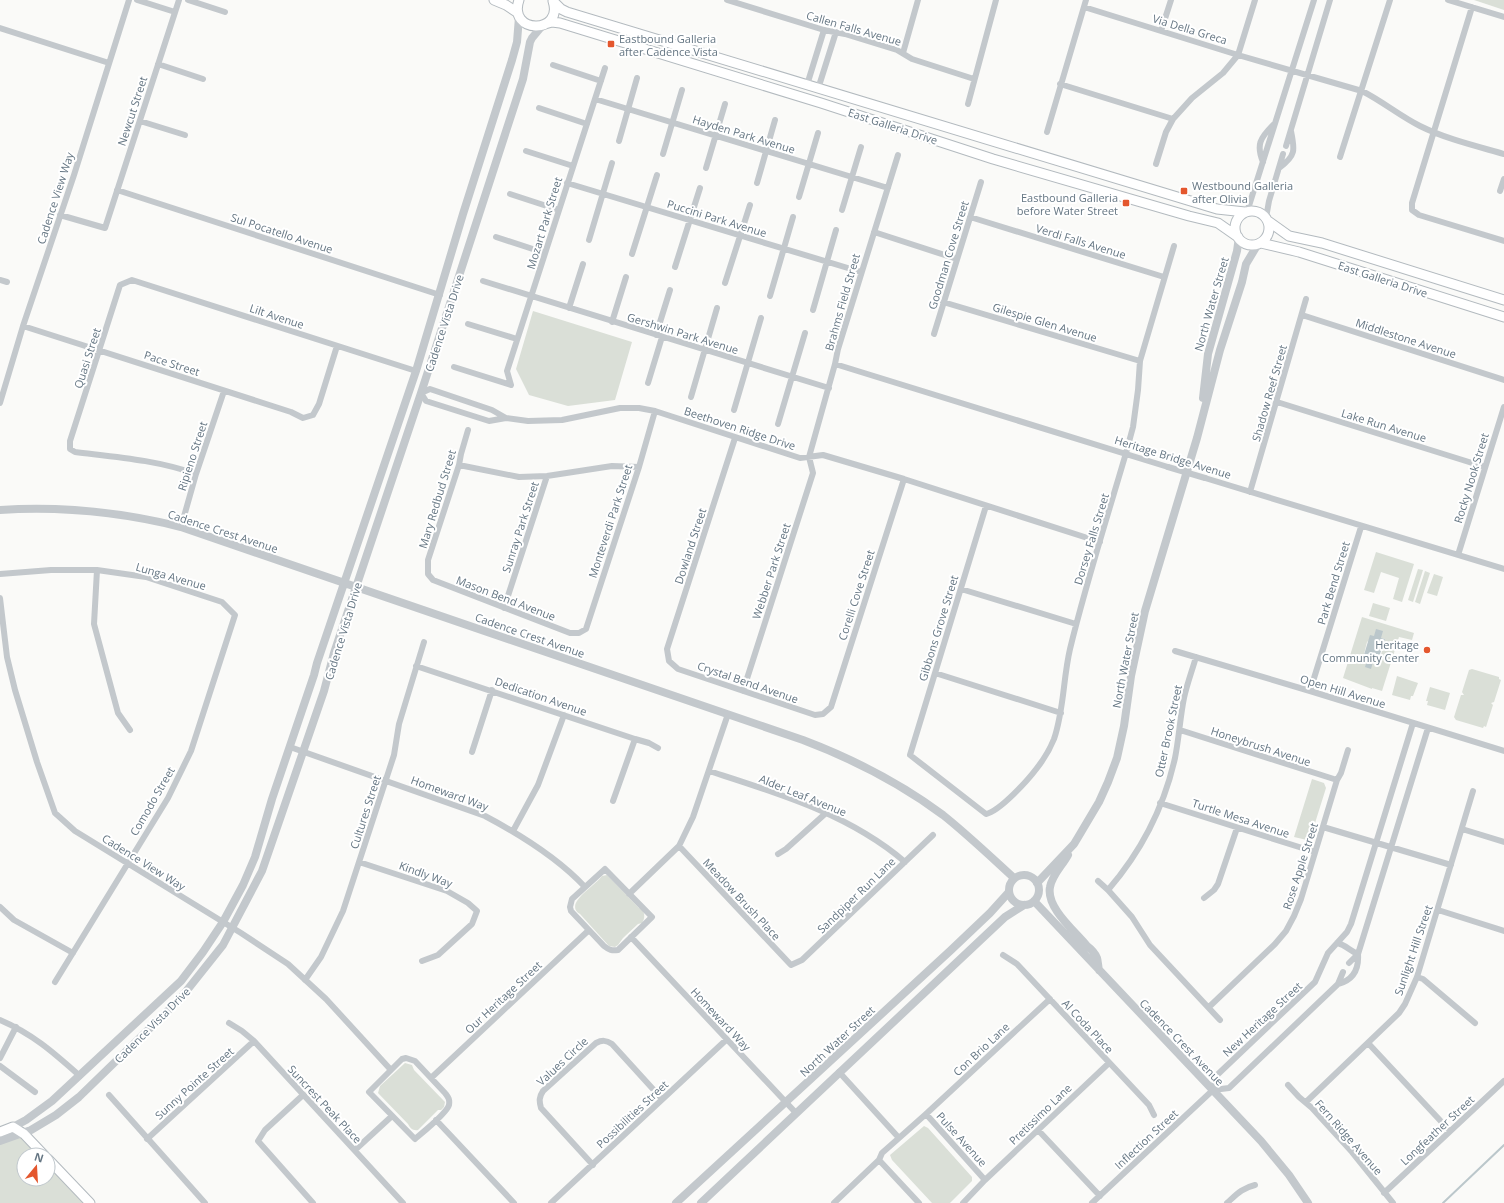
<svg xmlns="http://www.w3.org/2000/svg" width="1504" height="1203" font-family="'Open Sans',sans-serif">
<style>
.green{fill:#dadfd7;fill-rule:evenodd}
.water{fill:#bbc7cb}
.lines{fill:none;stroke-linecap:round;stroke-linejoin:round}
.stream{stroke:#bbc7cb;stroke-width:2}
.secondary-casing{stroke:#b3babf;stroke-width:11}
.minor{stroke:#c3c8cc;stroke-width:6}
.tertiary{stroke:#c3c8cc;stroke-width:8}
.secondary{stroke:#fff;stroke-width:9}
.minor-bridge{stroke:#c3c8cc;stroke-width:6}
.poi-dot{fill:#e4572e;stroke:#fff;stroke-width:1.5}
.labels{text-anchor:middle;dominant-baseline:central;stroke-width:4;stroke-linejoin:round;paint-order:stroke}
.street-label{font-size:11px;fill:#657683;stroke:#fff}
.poi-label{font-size:11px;fill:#657683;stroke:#fff;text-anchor:start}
</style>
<rect width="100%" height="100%" fill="#fafaf8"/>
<path class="green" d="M1474,0H1504V10Z
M533,311L632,342L615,400L568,406L529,395L516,369Z
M1376,552L1414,564L1402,602L1393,599L1399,578L1381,572L1374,593L1364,590Z
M1418,569L1423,570L1413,602L1408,600Z
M1425,571L1430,573L1420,604L1415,602Z
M1434,574L1443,577L1437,596L1427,593Z
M1373,603L1390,608L1386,621L1369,616Z
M1362,617L1414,633L1412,640L1399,637L1382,691L1372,688V689L1343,678ZM1374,636L1385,639L1381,655L1373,662L1363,658L1367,642Z
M1472,669L1499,677V679L1501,680L1494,702L1491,703L1493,705L1486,727L1484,726L1483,728L1456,720L1454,717L1461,695H1464L1462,692L1469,670Z
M1397,676L1418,683L1413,696H1411L1410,700L1392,695Z
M1430,687L1450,693L1445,710L1427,705L1428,701H1426Z
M1312,779L1324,783L1326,788L1310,839L1307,840L1294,837Z
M607,875L639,908L642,909C645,914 645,918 642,923L638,924L623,938L618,945L615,947L609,946L580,914C563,904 595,886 602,876Z
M405,1063L412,1065L414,1070L445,1102L444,1107L441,1110H438L418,1130C413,1131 410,1128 408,1124L378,1093L380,1086Z
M924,1126L928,1128L972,1177V1181L950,1203H932L892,1160L890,1155Z
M21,1137L38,1155H24V1179H48V1165L83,1203H0V1143Z"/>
<path class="water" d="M1376,629L1383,631L1381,638L1385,639L1377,663L1373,662L1371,669L1365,667L1367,660L1363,658L1370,635L1374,636Z"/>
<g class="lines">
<path class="stream" d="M1443,1203L1504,1145"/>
<defs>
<path id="secondary" d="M494,0L506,5L518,13
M519,0C507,34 564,35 553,1
M554,2L561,9L567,12L1217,209L1245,212
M545,24L552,22L560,23L821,103L993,159L1189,216L1218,223L1238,237
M1235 228a17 17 0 1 1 34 0a17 17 0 1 1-34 0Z
M1268,221L1289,236L1322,243L1504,300
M1261,243L1299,252L1504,317
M0,1132L13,1127L24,1134L44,1155
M48,1159L90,1203"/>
</defs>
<use href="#secondary" class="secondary-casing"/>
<path class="minor" d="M137,0L175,12
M188,0L225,12
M727,0L824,30L845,34L897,50L912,59L974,79
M1448,0L1504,17
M1084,7L1238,55L1362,91C1382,101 1400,116 1420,126C1446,139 1476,146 1504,154
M1472,7L1412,203V210L1419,215L1504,241
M0,28L109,63
M1161,31L1171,0
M903,53L918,0
M158,64L203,79
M553,65L601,81
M1060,84L1173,119
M807,85L824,30
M818,89L836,32
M595,99L888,188
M968,104L996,0
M539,108L587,124
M140,121L185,135
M1047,132L1086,0
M619,141L637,78
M1286,146L1330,0
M526,151L573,166
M663,154L682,90
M1340,157L1390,0
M1263,162C1256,145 1260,138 1273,125
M1156,164L1166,132L1173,119L1192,98L1223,73L1238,55L1255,0
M706,168L725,104
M1279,168C1296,156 1295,150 1291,131
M567,183L861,272
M757,183L775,120
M117,190L440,295
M1500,191L1504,179
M510,194L559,210
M799,197L818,133
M842,210L861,147
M1247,212L1314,0
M60,215L105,228L179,0
M970,217L1164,277
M1266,218L1269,201L1283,154
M874,232L957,259
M496,237L545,253
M589,240L612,163
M632,254L657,175
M675,267L700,188
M0,280L7,282
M483,281L829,388
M725,283L750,205
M770,296L793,217
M943,302L1140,361
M569,308L583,264
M813,310L836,230
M1302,315L1504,380
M612,322L626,277
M468,324L517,339
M23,326L291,412L303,418L313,415L319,404L337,346
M934,334L981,182
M656,335L670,290
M835,364L1168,467
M454,367L511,385
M648,383L662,337
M511,385L507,371L605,68
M691,397L717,308
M1277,402L1485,467
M0,403L23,326L74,175L129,0
M734,410L761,318
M506,418L492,410L430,389L421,393L426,401L489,421L506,418L528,421L562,420L620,408H639L655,411L800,458L823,455L904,479L1100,542
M778,424L805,333
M468,430L461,454L459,465L428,560V574L433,580L570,633H579L586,629L639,467L655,411
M735,438L667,649L669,661L678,669L815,715L823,714L831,707L904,479
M459,465L519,477L547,476L612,466L639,467
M196,474C157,460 116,457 75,452L70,449V441L120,285L132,280L416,371
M1205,478L1504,569
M1250,492L1306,299
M986,506L910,755L986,814C1000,811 1028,780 1037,768C1044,759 1050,749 1054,739C1064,710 1063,679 1070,649C1086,583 1107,518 1126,453L1133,427L1138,390L1140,361L1174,246
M181,527L196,474L224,391
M1458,555L1504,407
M97,570L94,624L118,713L130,730
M0,574L51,570H97L146,577L222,602L235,615L191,751L168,798L55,982
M961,589L1076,624
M0,598L7,657L15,690L37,762L55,813L75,831L241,933L288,964L326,999L391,1070
M504,608L547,476
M1175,651L1310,691L1504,751
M416,666L635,739L649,743L658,748
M935,673L1061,713
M743,691L813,473L809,457L835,364L838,349L898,155
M1310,691L1361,527
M1180,730L1337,780
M290,747L485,816C521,835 557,857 585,887
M472,752L492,690
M709,771C777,793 849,814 905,862
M613,801L635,739
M1160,803L1315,852
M1323,827L1451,865
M1462,829L1504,842
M513,831L538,785L564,715
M679,846L791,965L802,960L933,835
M778,854L786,849L826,813
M359,862L447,891L468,903L477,911L472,924L438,955L422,961
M605,869L652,917L618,950C612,951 609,950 604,946L571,911L570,907L572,899Z
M1098,881L1108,890L1132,917L1150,945L1220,1020
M1108,890C1140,853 1164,807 1175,758C1179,738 1180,718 1184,698C1187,684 1192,671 1196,657
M629,894L679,846L693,817L728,714
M1204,898L1214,890L1218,884L1237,828
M0,907L14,920L73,953
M1438,910L1504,931
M631,937L796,1113
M1003,955L1017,964L1149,1105L1154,1115
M1349,963L1358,954L1428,728
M1417,977L1423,979L1475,1023
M305,980L321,957L343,911L394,755L399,724L424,642
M1338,984L1343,972
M1209,1007L1275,944L1286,931L1294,916L1301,899L1337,780L1341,773L1348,750
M0,1020C33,1034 54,1053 80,1076
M229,1023L242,1031L254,1041L403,1203
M1368,1043L1450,1131
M0,1058L16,1027
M406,1058L415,1061L445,1093C448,1097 450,1099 449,1105C447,1113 422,1133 415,1139L369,1092L402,1059Z
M0,1066L35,1092
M839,1072L899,1138L882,1153L879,1160L919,1203
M431,1078L589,930
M1288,1085L1299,1097L1312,1108L1352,1152L1393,1203
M1213,1090L1216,1076L1315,982L1328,953L1347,932L1351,924L1413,723
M1213,1090L1229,1088L1338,984C1353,980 1359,969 1358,954C1350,951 1346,945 1337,943
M109,1095L205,1203
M303,1095L265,1130L258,1141L313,1203
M1306,1102L1399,1013L1405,1004L1417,977L1473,791
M926,1114L1050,999
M436,1120L514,1203
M1038,1130L1100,1196
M899,1138L926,1114L985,1180L963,1203
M147,1139L254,1041
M355,1150L392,1116
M593,1165L541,1108C539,1101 539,1097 543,1091L596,1043C602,1040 606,1040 612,1044L662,1099
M985,1180L1109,1063
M1384,1193L1504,1081
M551,1203L726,1040
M834,1203L879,1160
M1092,1203L1213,1090
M1227,1203C1236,1195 1242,1188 1255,1185"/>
<path class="tertiary" d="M1203,398L1208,354L1237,251L1239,237
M0,510C62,506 121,512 181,527L803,740C853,759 900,783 943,815C968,835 991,857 1014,878
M1068,855C1062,866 1052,875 1050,887C1046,908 1075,931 1087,946C1091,949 1095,953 1097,958C1098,961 1098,966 1099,970
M1009 890a15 15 0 1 1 30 0a15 15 0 1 1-30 0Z
M1037,883L1074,844L1080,834L1099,802L1108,782L1117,758L1124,726L1131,676L1145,611L1197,438L1220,350L1242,282L1246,264L1258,244
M1034,901L1261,1141L1289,1175L1308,1203
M13,1127L26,1120L52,1101L181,981L203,952L223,922L243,885L255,857L272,799L314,675L317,663L416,371L463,214L512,60L517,42L519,17
M0,1141L31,1130L56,1115L79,1097L180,999L223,945L262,871L324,691L334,653L421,393L523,79L530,42L532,38L542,26
M676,1203L950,951L990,913L1009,892
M701,1203L1005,917L1024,905"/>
<use href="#secondary" class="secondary"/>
<path class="minor-bridge" d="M1168,467L1205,478"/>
</g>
<g class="poi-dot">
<rect x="607" y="40" width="8" height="8" rx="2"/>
<rect x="1180" y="187" width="8" height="8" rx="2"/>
<rect x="1122" y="199" width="8" height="8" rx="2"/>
<circle cx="1427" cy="650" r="4"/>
</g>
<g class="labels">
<g class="street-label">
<text transform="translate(854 28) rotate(16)">Callen Falls Avenue</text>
<text transform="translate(1190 29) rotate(17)">Via Della Greca</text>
<text transform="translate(132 111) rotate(-72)">Newcut Street</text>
<text transform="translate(893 126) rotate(18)">East Galleria Drive</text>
<text transform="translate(744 134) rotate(17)">Hayden Park Avenue</text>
<text transform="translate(55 198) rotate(-72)">Cadence View Way</text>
<text transform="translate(717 218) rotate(17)">Puccini Park Avenue</text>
<text transform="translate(544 223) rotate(-73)">Mozart Park Street</text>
<text transform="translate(282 233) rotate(18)">Sul Pocatello Avenue</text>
<text transform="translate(1081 241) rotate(17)">Verdi Falls Avenue</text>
<text transform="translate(948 255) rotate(-73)">Goodman Cove Street</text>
<text transform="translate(1383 279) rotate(18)">East Galleria Drive</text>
<text transform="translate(842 302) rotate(-74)">Brahms Field Street</text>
<text transform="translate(1211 304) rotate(-74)">North Water Street</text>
<text transform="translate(277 316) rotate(18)">Lilt Avenue</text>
<text transform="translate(1045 322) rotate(17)">Gilespie Glen Avenue</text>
<text transform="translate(444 323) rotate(-72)">Cadence Vista Drive</text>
<text transform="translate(683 333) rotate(17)">Gershwin Park Avenue</text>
<text transform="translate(1406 338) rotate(18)">Middlestone Avenue</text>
<text transform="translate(87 358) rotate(-72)">Quasi Street</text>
<text transform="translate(172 363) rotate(18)">Pace Street</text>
<text transform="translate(1269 393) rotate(-74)">Shadow Reef Street</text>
<text transform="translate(1384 425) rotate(17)">Lake Run Avenue</text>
<text transform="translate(740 428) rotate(18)">Beethoven Ridge Drive</text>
<text transform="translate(192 456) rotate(-72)">Ripieno Street</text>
<text transform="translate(1173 457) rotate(17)">Heritage Bridge Avenue</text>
<text transform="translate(1471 478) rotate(-73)">Rocky Nook Street</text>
<text transform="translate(437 499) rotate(-73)">Mary Redbud Street</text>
<text transform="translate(610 521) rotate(-72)">Monteverdi Park Street</text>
<text transform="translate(520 527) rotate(-72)">Sunray Park Street</text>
<text transform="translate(223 531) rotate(18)">Cadence Crest Avenue</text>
<text transform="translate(1091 539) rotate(-73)">Dorsey Falls Street</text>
<text transform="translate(690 546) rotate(-72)">Dowland Street</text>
<text transform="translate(771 571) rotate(-72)">Webber Park Street</text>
<text transform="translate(171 576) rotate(16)">Lunga Avenue</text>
<text transform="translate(1333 583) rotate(-73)">Park Bend Street</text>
<text transform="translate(856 595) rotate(-72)">Corelli Cove Street</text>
<text transform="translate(506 598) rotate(21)">Mason Bend Avenue</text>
<text transform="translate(938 628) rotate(-73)">Gibbons Grove Street</text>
<text transform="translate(343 631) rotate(-73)">Cadence Vista Drive</text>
<text transform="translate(530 635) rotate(19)">Cadence Crest Avenue</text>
<text transform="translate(1125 660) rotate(-79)">North Water Street</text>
<text transform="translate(748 682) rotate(19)">Crystal Bend Avenue</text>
<text transform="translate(1343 691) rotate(17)">Open Hill Avenue</text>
<text transform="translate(541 696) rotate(19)">Dedication Avenue</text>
<text transform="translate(1168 731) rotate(-78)">Otter Brook Street</text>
<text transform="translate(1261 746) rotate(18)">Honeybrush Avenue</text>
<text transform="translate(450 793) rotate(20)">Homeward Way</text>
<text transform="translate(803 795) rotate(22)">Alder Leaf Avenue</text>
<text transform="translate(152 801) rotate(-60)">Comodo Street</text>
<text transform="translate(365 812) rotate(-72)">Cultures Street</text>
<text transform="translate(1241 818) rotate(18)">Turtle Mesa Avenue</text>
<text transform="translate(144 862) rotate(32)">Cadence View Way</text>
<text transform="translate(1300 866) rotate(-72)">Rose Apple Street</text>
<text transform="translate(426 874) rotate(20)">Kindly Way</text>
<text transform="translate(856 895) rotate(-44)">Sandpiper Run Lane</text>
<text transform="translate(742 899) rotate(47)">Meadow Brush Place</text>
<text transform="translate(1413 950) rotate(-71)">Sunlight Hill Street</text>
<text transform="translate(503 997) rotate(-43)">Our Heritage Street</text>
<text transform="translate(721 1019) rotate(47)">Homeward Way</text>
<text transform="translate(1262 1019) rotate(-43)">New Heritage Street</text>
<text transform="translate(152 1025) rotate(-45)">Cadence Vista Drive</text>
<text transform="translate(1088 1026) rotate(47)">Al Coda Place</text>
<text transform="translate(837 1041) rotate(-43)">North Water Street</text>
<text transform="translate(1182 1042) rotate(46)">Cadence Crest Avenue</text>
<text transform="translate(981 1049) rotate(-43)">Con Brio Lane</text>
<text transform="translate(562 1061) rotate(-43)">Values Circle</text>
<text transform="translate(194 1083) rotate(-42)">Sunny Pointe Street</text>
<text transform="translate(325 1104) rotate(47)">Suncrest Peak Place</text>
<text transform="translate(632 1114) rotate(-43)">Possibilities Street</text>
<text transform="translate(1040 1114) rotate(-44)">Pretissimo Lane</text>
<text transform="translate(1437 1130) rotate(-43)">Longfeather Street</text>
<text transform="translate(1349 1137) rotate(49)">Fern Ridge Avenue</text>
<text transform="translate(962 1139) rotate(48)">Pulse Avenue</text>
<text transform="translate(1146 1139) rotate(-43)">Inflection Street</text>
</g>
<g class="poi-label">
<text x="619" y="38">Eastbound Galleria<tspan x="619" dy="13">after Cadence Vista</tspan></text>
<text x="1192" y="185">Westbound Galleria<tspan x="1192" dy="13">after Olivia</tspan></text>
<text x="1118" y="197" text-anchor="end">Eastbound Galleria<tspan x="1118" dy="13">before Water Street</tspan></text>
<text x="1419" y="644" text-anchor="end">Heritage<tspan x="1419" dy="13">Community Center</tspan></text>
</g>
</g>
<g transform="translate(36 1167) rotate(18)"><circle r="19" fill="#ffffff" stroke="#c1c8cd"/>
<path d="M0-3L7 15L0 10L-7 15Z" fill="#e4572e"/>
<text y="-6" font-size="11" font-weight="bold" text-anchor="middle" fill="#657683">N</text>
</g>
</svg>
